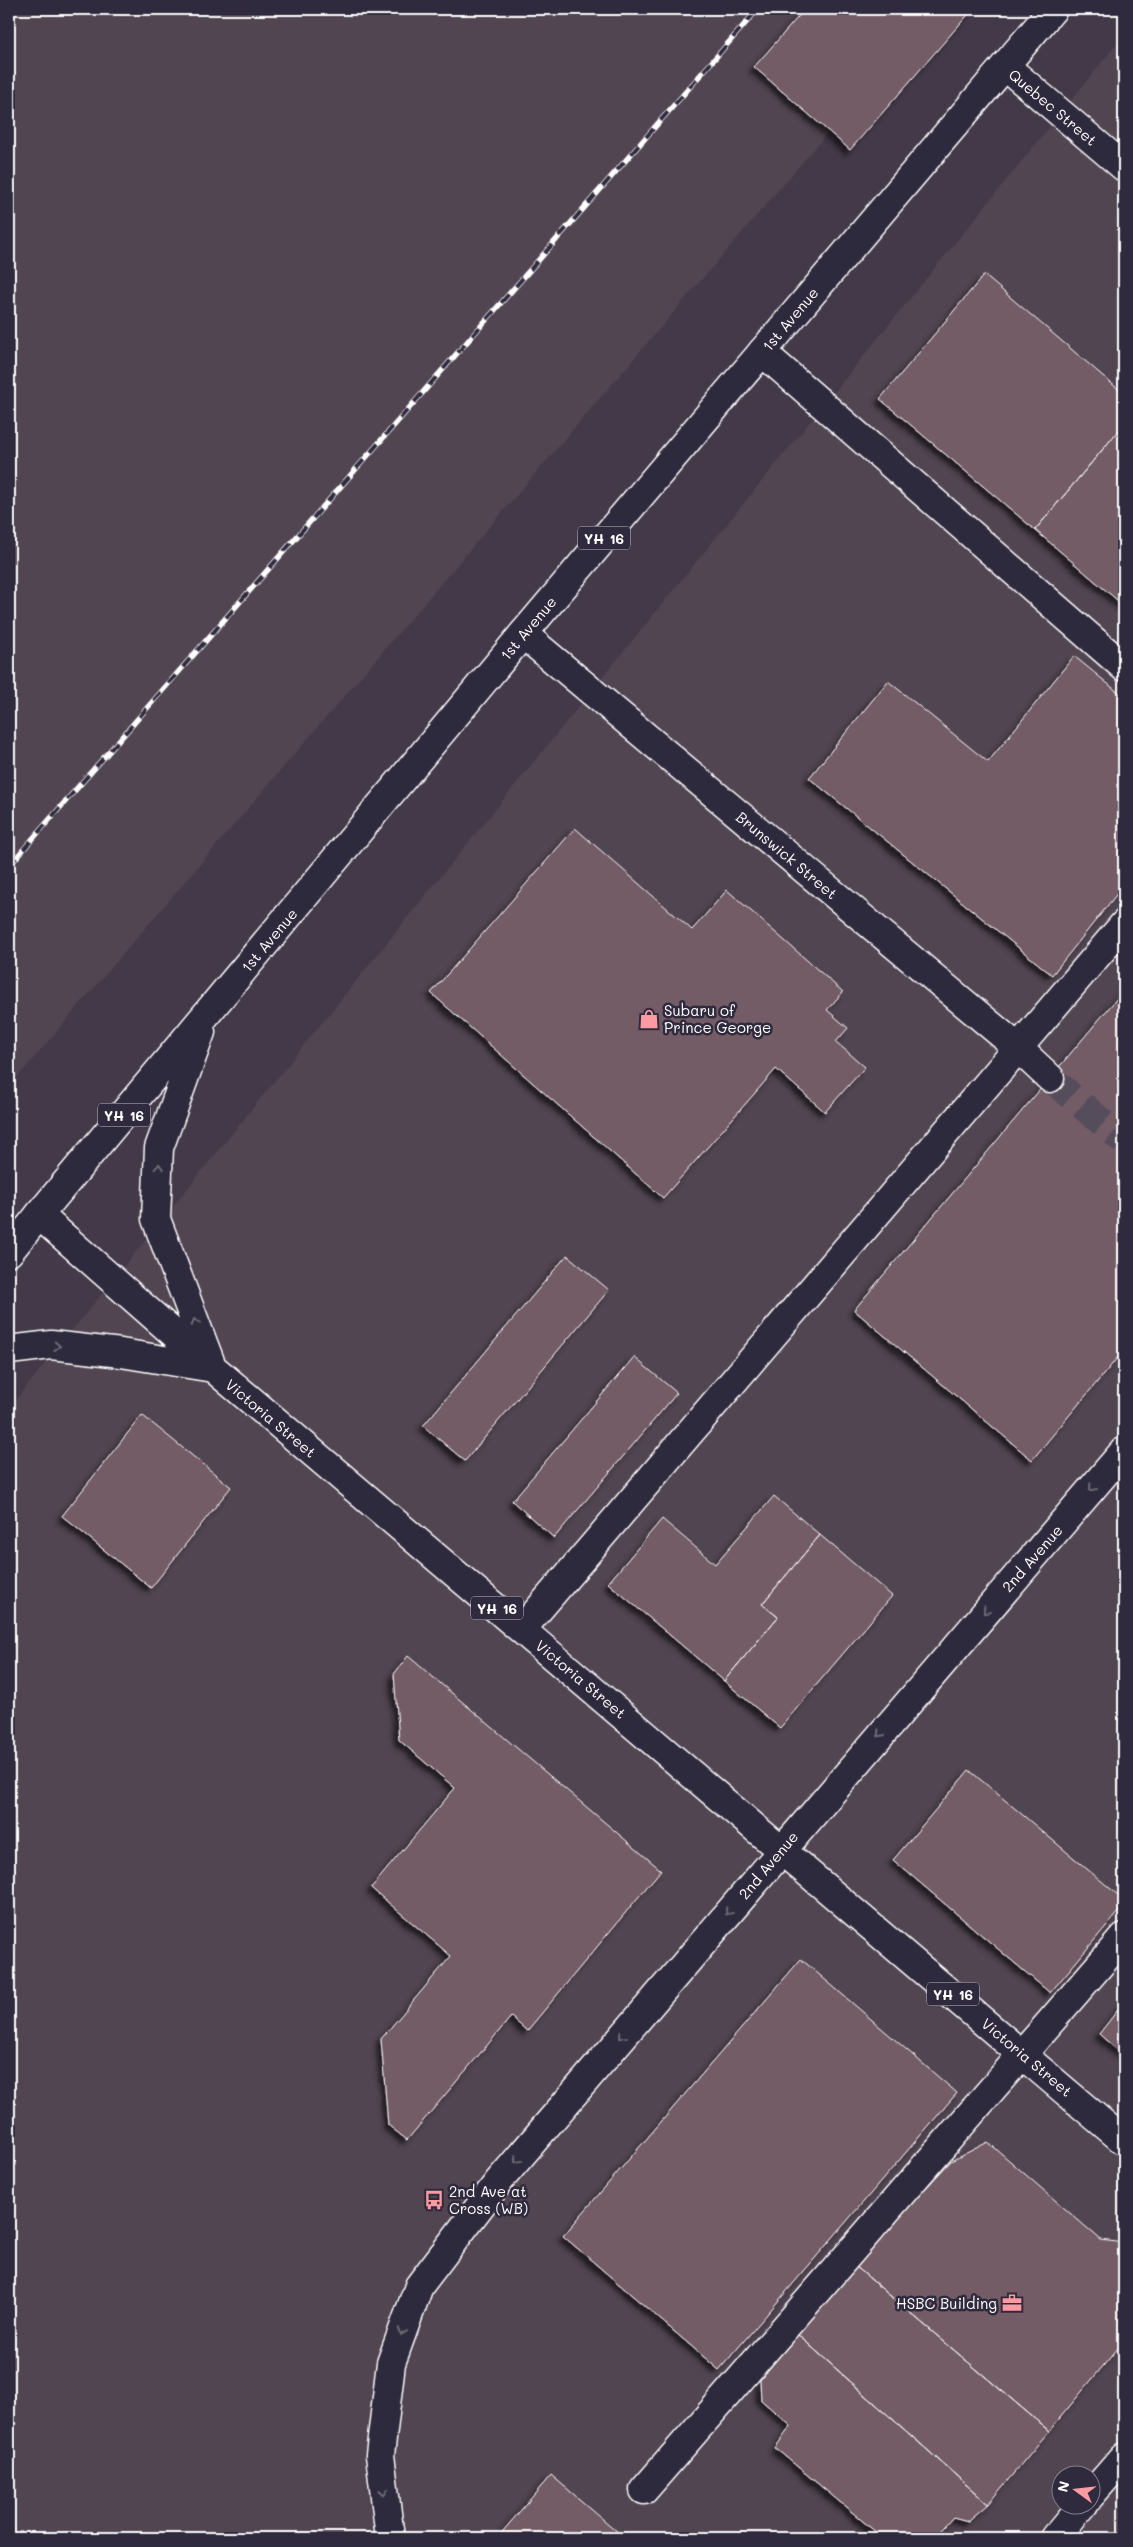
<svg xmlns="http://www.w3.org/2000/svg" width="1133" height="2547" font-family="Mali,sans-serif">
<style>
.built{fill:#514451;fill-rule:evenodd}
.building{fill:#735c65;stroke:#fff;filter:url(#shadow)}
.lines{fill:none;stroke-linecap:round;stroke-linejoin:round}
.minor-tunnel{stroke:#564d5b;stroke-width:28;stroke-dasharray:28 14;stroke-linecap:butt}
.minor-casing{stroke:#fff;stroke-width:31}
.major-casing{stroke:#fff;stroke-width:31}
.highway-casing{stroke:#fff;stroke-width:31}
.minor{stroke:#2f2a3d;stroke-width:28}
.major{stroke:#2f2a3d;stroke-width:28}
.highway{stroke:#2f2a3d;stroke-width:28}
.rail-casing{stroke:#fff;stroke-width:5.5}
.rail{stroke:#2f2a3d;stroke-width:4;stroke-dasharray:11;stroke-linecap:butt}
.oneway{stroke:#6d6a77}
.labels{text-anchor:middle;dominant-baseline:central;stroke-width:5;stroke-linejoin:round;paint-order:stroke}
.shield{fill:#2f2a3d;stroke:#c1bfc5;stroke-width:1}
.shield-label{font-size:14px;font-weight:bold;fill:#fff}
.street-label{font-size:15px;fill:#fff;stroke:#2f2a3d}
.poi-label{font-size:15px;fill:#fff;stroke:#2f2a3d;text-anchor:start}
</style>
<defs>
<filter id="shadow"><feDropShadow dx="-4.5" dy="4.5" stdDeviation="2.5" flood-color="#0009"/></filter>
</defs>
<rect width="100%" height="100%" fill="#433949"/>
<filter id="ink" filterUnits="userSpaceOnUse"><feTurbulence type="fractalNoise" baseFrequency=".02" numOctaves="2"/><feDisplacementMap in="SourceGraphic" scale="10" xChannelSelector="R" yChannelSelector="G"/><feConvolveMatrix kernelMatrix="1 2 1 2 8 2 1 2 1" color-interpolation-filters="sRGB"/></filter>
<g filter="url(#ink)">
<path class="built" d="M9,9H934L9,1087Z
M1124,35V2538H9V1408ZM1060,2474H1090V2504H1060Z"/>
<path class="building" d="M805,9H973L850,150L754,67Z
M984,275L1124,394V424L1035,530L880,399Z
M1124,424V606L1035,530Z
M1074,656L1124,697V885L1052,975L809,778L888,681L988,762Z
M575,828L692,930L727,890L843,992L827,1010L848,1028L836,1042L865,1067L825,1112L776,1069L663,1198L431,993Z
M1124,990V1350L1032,1460L854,1310Z
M567,1255L609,1290L465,1461L423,1426Z
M634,1357L677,1393L554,1538L512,1501Z
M142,1415L231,1487L151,1588L62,1516Z
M774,1496L820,1535L762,1604L778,1617L724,1681L608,1583L662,1519L715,1564Z
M820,1535L892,1596L780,1728L724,1681L778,1617L762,1604Z
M408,1656L661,1870L527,2031L511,2017L407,2140L388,2125L381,2039L451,1956L371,1888L455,1788L399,1740L394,1674Z
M969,1770L1124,1900V1905L1050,1993L893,1860Z
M801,1959L957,2093L719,2370L563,2236Z
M1124,2002V2056L1099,2034Z
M988,2142L1101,2240L1124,2243V2341L1049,2431L854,2265L951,2161Z
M854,2265L1049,2431L988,2504L797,2334Z
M797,2334L988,2504L968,2521L953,2517L934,2538H883L775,2448L791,2426L761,2400L760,2380Z
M551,2475L625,2538H497Z"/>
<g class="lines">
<path class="minor-tunnel" d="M1050,1078L1124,1141"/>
<defs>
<path id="minor" d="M1005,66L1124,167
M762,352L1124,667
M523,634L1018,1048L1050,1078
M522,1629L1124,924
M644,2490L1124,1937
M1090,2496L1124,2457
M1055,2538L1083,2504"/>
<path id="major" d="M9,1252L39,1215
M390,2538L380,2455L391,2363L419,2286L500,2180L1124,1451"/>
<path id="highway" d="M1053,9L523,634L39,1215L213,1368L1124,2141
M201,1032L159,1148L156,1219L211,1364
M9,1350L51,1345L121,1353L213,1368"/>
</defs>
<use href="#minor" class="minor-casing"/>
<use href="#major" class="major-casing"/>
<use href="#highway" class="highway-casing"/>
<use href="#minor" class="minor"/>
<use href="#major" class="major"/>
<use href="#highway" class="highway"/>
<defs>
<path id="rail" d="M9,866L758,9"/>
</defs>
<use href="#rail" class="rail-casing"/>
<use href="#rail" class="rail"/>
</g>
<defs><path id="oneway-chevron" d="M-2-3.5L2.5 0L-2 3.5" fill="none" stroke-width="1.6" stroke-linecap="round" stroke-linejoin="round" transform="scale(1.25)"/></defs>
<g class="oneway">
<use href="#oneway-chevron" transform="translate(159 1167) rotate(-88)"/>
<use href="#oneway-chevron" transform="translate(195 1322) rotate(-111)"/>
<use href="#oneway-chevron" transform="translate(57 1346) rotate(4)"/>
<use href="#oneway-chevron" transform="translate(1092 1488) rotate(131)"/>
<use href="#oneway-chevron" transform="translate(986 1611) rotate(131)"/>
<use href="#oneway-chevron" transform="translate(880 1734) rotate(131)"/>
<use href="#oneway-chevron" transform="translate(728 1912) rotate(130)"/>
<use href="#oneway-chevron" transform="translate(622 2036) rotate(130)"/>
<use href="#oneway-chevron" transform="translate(517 2160) rotate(130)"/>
<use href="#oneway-chevron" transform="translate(402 2332) rotate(110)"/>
<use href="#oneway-chevron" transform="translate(384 2492) rotate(83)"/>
</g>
</g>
<defs>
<symbol id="shop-bare" viewBox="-9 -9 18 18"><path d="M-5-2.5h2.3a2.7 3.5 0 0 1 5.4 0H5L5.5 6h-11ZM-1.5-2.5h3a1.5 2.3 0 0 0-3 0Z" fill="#ff9aa2" stroke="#2f2a3d" stroke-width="2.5" paint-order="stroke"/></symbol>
<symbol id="bus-bare" viewBox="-9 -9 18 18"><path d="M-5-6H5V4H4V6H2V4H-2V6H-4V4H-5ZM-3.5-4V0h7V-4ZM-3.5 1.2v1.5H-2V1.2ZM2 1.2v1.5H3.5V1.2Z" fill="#ff9aa2" stroke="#2f2a3d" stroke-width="2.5" paint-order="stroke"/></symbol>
<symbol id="office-bare" viewBox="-9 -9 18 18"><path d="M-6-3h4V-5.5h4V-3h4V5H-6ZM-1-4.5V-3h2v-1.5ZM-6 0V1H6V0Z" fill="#ff9aa2" stroke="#2f2a3d" stroke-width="2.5" paint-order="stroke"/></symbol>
</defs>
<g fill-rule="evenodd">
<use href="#shop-bare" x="635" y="1005" width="28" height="28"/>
<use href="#bus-bare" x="420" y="2186" width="28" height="28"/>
<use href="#office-bare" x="998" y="2289" width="28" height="28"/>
</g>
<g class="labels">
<g class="shield">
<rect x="578" y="526.5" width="52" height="23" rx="4"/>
<rect x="98" y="1103.5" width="52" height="23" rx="4"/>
<rect x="471" y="1596.5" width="52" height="23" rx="4"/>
<rect x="927" y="1982.5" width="52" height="23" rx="4"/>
</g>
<g class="shield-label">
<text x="604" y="538">YH 16</text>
<text x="124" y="1115">YH 16</text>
<text x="497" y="1608">YH 16</text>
<text x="953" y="1994">YH 16</text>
</g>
<g class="street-label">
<text transform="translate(1053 107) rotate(40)">Quebec Street</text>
<text transform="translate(790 319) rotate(-50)">1st Avenue</text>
<text transform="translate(528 628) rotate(-50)">1st Avenue</text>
<text transform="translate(787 855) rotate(40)">Brunswick Street</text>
<text transform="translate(269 940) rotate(-50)">1st Avenue</text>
<text transform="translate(271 1418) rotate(40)">Victoria Street</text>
<text transform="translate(1032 1558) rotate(-49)">2nd Avenue</text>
<text transform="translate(581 1679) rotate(40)">Victoria Street</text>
<text transform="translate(768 1865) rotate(-50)">2nd Avenue</text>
<text transform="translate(1027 2057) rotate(40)">Victoria Street</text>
</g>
<g class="poi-label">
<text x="664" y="1010">Subaru of<tspan x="664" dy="17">Prince George</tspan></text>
<text x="449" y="2191">2nd Ave at<tspan x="449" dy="17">Cross (WB)</tspan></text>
<text x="997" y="2303" text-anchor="end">HSBC Building</text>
</g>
</g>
<rect width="1133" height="2547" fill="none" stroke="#2f2a3d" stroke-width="30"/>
<rect x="15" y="15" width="1103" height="2517" fill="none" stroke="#fff" stroke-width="2" filter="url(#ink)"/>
<g transform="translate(1076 2490) rotate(285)"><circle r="24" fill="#2f2a3d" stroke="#827f8b"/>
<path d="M0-4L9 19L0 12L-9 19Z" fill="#ff9aa2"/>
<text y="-8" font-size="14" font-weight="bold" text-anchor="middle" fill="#ffffff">N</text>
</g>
</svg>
